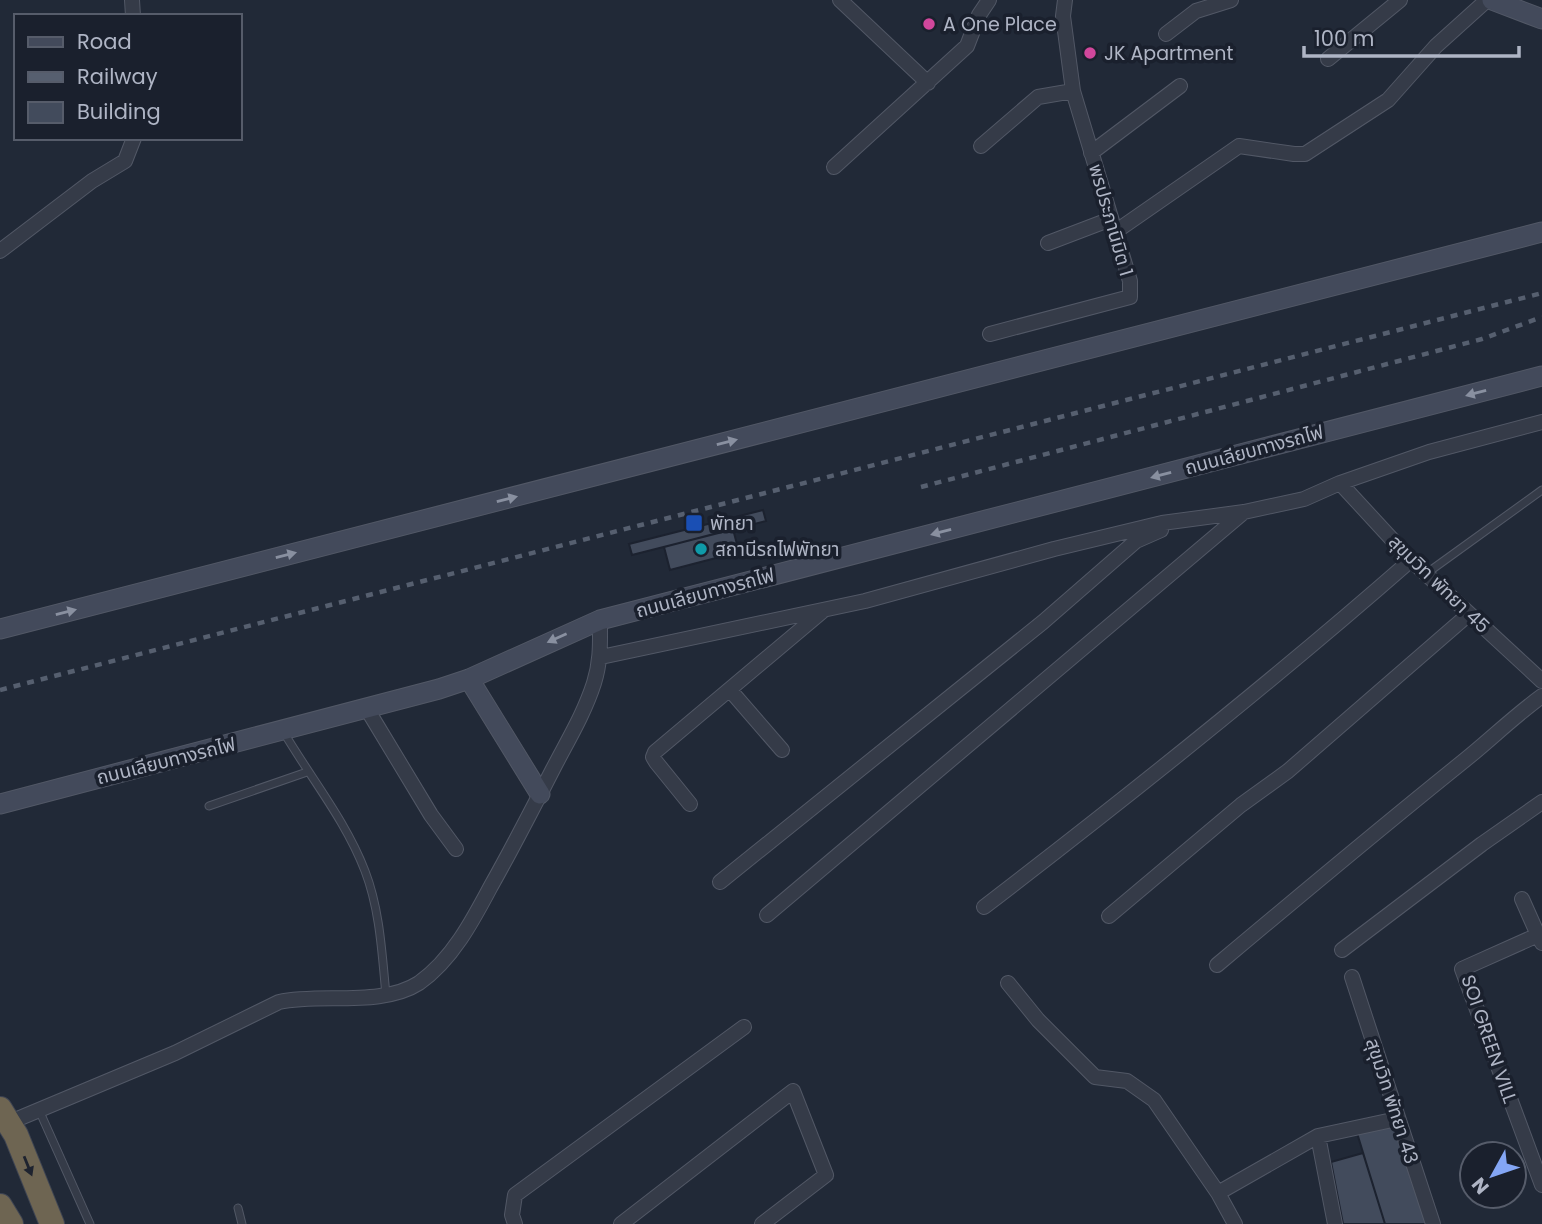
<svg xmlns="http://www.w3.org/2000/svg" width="1542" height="1224" font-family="Poppins,'Noto Sans Thai',sans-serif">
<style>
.building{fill:#424b5c;stroke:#1c222f;stroke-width:2}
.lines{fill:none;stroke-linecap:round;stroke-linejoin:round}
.lane-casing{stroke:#525866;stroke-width:9}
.street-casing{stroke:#525866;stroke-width:16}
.secondary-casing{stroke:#525866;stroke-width:21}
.highway-casing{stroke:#3f4553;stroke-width:26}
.lane{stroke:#353b48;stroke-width:7}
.street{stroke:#353b48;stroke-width:14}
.secondary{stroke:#434a5b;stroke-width:19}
.highway{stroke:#6e6552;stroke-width:24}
.rail{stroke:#565f6f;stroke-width:4.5;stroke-dasharray:7 7;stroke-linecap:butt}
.oneway{fill:#8990a0}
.oneway2{fill:#1e232f}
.hotel-dot{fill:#d1479c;stroke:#1a202d;stroke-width:2.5}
.transit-dot{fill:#1a4fb4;stroke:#1a202d;stroke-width:2.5}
.culture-dot{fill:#0f9aa8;stroke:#1a202d;stroke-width:2.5}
.labels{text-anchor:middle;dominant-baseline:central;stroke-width:7;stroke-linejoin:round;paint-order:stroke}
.poi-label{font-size:19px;fill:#afb5c5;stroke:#1a202d;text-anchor:start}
.street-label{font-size:19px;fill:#afb5c5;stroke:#1a202d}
</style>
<rect width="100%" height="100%" fill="#212937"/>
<path class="building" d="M763,510L766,521L632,555L629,544Z
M733,529L739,552L670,570L664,547Z
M1394,1125L1427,1224H1385L1357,1133Z
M1363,1153L1385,1224H1343L1331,1162Z"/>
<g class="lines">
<defs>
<path id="lane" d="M1427,573L1542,490
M283,731C310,777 346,821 365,871C380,910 382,954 386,995
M209,806L307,772
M39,1110L90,1224
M238,1208L242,1224"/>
<path id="street" d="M132,0L133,16
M840,0L928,83
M1166,34L1196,11L1231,0
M1328,59L1400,0
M981,146L1038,97L1073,91
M1091,153L1180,86
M834,167L967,46L979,15L989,0
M1115,232L1239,146L1294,154H1305L1388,100L1436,46L1487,0
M1048,243L1111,219
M0,251L92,181L125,161L134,138
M990,334L1130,297V281L1073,91L1063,16L1065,0
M1340,483L1411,560L1542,681
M601,657L865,601L1054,549L1162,523L1244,512L1304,499L1340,483L1429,452L1542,422
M730,690L782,750
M367,709L431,815L456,849
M690,804L656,762L653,757L655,752L824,610
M720,882L1043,622L1136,541L1161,530
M1522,899L1538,935
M984,907C1130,795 1273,681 1411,560
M767,915L1244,512
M1109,916L1241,805L1288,771L1469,614
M1542,943L1538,935L1462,969L1542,1185
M1342,950L1482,844L1542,802
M1217,965C1298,897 1378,830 1460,764C1488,742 1513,717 1542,696
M1352,977L1433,1224
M1008,983L1038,1020L1095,1077L1127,1081L1154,1100L1218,1193L1235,1224
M8,1123L175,1053L279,1002C321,993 382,1007 419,983C452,960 473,920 491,886C513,847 533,808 553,769C568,740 584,714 594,683C601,661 600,642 600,620
M1318,1136L1335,1224
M1218,1193L1318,1136L1397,1119
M515,1224L512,1215L515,1195L744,1027
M621,1224L793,1091L826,1175L762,1224"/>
<path id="secondary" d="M1492,0L1542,19
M0,629L1542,232
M469,679L540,794
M0,804L439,689L469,679L600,620L1542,376"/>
<path id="highway" d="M0,1109L16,1135L52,1224
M0,1206L11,1224"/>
</defs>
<use href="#lane" class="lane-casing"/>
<use href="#street" class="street-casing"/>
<use href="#secondary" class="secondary-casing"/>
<use href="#highway" class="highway-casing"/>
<use href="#lane" class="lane"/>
<use href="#street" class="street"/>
<use href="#secondary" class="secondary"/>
<use href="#highway" class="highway"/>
<path class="rail" d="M921,487L1482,339L1542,317
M0,690L1542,293"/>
</g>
<defs><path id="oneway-solid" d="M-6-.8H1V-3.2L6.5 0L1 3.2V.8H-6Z" transform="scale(1.75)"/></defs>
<g class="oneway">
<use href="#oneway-solid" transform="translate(1476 393) rotate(165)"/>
<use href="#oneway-solid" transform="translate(727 442) rotate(-14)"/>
<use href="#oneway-solid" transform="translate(1161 475) rotate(165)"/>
<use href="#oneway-solid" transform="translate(507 499) rotate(-14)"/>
<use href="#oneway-solid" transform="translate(941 532) rotate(165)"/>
<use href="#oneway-solid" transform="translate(286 555) rotate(-14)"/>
<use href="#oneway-solid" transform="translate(66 612) rotate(-14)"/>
<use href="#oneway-solid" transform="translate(557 638) rotate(156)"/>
</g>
<use class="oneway2" href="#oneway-solid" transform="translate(28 1166) rotate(68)"/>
<g class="hotel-dot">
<circle cx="929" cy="24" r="7"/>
<circle cx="1090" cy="53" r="7"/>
</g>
<rect class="transit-dot" x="685" y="514" width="18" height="18" rx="3.5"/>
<circle class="culture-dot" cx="701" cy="549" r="7"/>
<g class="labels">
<g class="poi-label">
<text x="943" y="24">A One Place</text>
<text x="1104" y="53">JK Apartment</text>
<text x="710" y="523">พัทยา</text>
<text x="715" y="549">สถานีรถไฟพัทยา</text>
</g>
<g class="street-label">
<text transform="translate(1111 220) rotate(74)">พรประภานิมิต 1</text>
<text transform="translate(1254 450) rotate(-15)">ถนนเลียบทางรถไฟ</text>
<text transform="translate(1439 584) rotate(44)">สุขุมวิท พัทยา 45</text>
<text transform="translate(705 593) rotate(-15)">ถนนเลียบทางรถไฟ</text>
<text transform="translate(166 761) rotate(-14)">ถนนเลียบทางรถไฟ</text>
<text transform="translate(1489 1039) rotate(71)">SOI GREEN VILL</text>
<text transform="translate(1392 1101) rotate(72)">สุขุมวิท พัทยา 43</text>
</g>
</g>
<rect x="14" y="14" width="228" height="126" fill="#1a202d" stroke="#565c6a" stroke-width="2"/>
<rect x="28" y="37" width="35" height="10" fill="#434a5b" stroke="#565c6a" stroke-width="2"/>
<text x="77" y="49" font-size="21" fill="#afb5c5">Road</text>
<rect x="28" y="72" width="35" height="10" fill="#565f6f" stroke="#565c6a" stroke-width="2"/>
<text x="77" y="84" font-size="21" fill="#afb5c5">Railway</text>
<rect x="28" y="102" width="35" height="21" fill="#424b5c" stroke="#565c6a" stroke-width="2"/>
<text x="77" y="119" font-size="21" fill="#afb5c5">Building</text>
<g transform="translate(1493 1175) rotate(230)"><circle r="33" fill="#1a202d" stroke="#565c6a" stroke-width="2"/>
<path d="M0-5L12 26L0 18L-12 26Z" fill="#84a6f5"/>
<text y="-10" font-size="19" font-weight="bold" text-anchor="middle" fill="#afb5c5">N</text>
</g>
<path d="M1304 46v10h215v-10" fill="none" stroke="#afb5c5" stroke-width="3.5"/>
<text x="1314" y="46" font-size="21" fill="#afb5c5" stroke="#1a202d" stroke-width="5" paint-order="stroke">100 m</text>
</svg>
